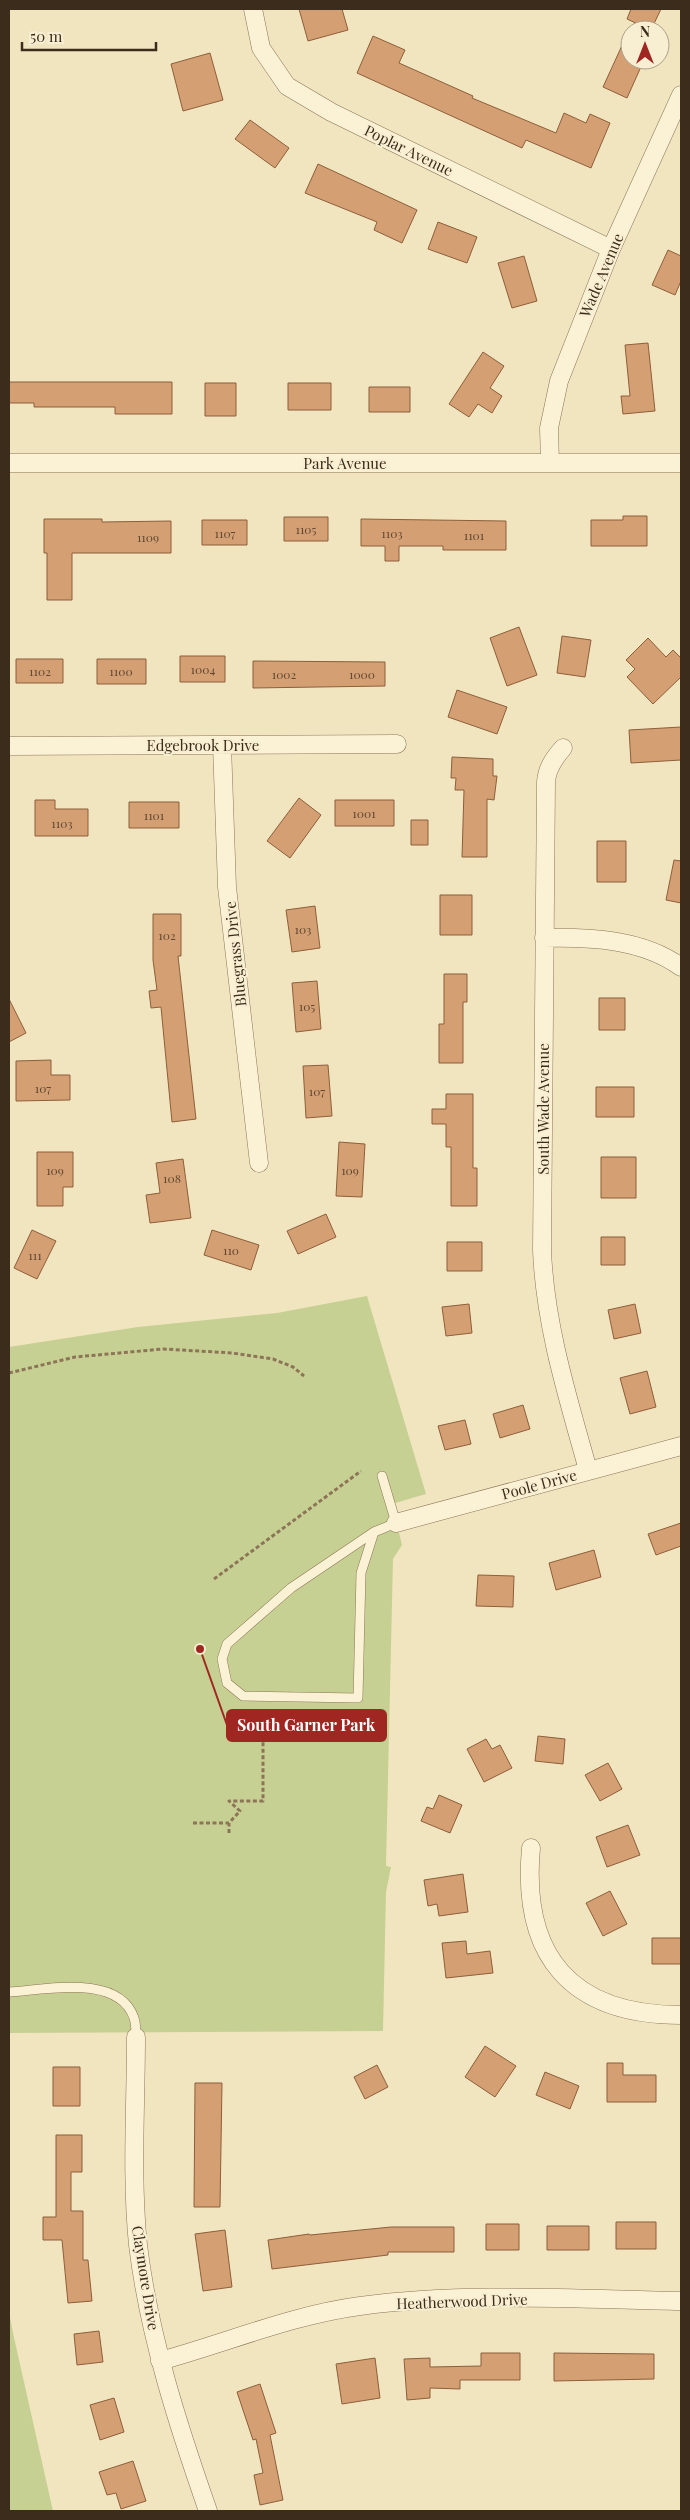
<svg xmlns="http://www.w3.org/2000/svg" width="690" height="2520" font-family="'Playfair Display',serif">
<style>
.green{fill:#c7d093}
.building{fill:#d39f73;stroke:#8d5f3a}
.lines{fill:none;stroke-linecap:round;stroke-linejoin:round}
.service-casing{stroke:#8c7557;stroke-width:10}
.minor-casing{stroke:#8c7557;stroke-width:19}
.path{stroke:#8c7557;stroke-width:3;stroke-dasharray:4 2.5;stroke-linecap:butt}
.service{stroke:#fbf1d4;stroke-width:9}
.minor{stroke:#fbf1d4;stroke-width:18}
.labels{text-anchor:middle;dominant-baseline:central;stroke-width:4;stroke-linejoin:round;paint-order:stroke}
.number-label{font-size:12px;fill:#614932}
.street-label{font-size:15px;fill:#3b2c1c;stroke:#f8eed1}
.leader{fill:none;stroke:#a02622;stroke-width:2}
.callout-dot{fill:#a02622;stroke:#f8eed1;stroke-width:2}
.callout{fill:#a02622;stroke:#a02622;stroke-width:2}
.callout-label{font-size:16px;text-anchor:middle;font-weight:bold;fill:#fff}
</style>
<rect width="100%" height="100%" fill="#f1e5c0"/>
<path class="green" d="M367,1296L426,1494L392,1504L402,1545L393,1559L386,1866L391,1867L386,1892L383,2031L9,2033V1347L138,1327L277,1313Z
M9,2312L13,2333L53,2511H9Z"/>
<path class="building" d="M299,9H342L348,30L308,41Z
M631,9H661L651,30L627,19Z
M630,28V60H644L627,98L603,87Z
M373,36L405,50L399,63L473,96L472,98L556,133L564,113L586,123L590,114L610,123L591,168L526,140L522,148L357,73Z
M210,53L223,100L183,111L171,64Z
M250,120L289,148L275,168L235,139Z
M318,164L417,210L402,243L374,230L377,222L305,193Z
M438,222L477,237L467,263L428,249Z
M668,250L681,256V281L675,295L652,285Z
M524,256L537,301L512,308L498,263Z
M648,343L655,411L623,414L621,396H630L625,345Z
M483,352L504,366L490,388L502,396L492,413L478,404L469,417L449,404Z
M9,382H172V414H115V407H34V403H9Z
M205,383H236V416H205Z
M288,383H331V410H288Z
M369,387H410V412H369Z
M623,516H647V546H591V520H623Z
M284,517H328V541H284Z
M44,519H102V522L171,521V553H72V600H47V553H44Z
M361,519L506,521V550H443V546H399V561H385V546H361Z
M202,520H247V545H202Z
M519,627L537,675L507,686L490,638Z
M562,636L591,640L585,677L557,673Z
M648,638L666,657L673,650L681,658V677L653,704L627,677L635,669L626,660Z
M180,656H225V682H180Z
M16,659H63V683H16Z
M97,659H146V684H97Z
M253,661L385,662V686L253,688Z
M457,690L507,707L497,734L448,717Z
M681,727V760L631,763L629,730Z
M452,757L493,759V776H497L494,800L487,799V857H462L464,790H455L456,778H451Z
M299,798L321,815L290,858L267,841Z
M35,800H55V809H88V836H35Z
M335,800H394V826H335Z
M129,802H179V828H129Z
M411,820H428V845H411Z
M597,841H626V882H597Z
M674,860L681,861V903L666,900Z
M440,895H472V935H440Z
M315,906L320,948L292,952L286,910Z
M153,914H181V956H178L196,1119L172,1122L161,1007L151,1008L149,991L157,990L153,960Z
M444,974H467V1002H463V1063H439V1024H444Z
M317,981L321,1029L296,1032L292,983Z
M599,998H625V1030H599Z
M9,999L26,1033L9,1042Z
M51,1060V1075H70V1100L16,1101V1061Z
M328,1065L332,1116L306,1118L303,1066Z
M596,1087H634V1117H596Z
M446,1094H473V1168H477V1206H451V1147H446V1124H432V1109H446Z
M339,1142L365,1144L362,1197L336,1196Z
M37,1152H73V1187H63V1206H37Z
M601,1157H636V1198H601Z
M183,1159L191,1218L150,1223L146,1195L160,1193L156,1163Z
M326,1214L336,1237L298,1254L287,1231Z
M32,1230L56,1241L37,1279L14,1268Z
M212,1230L259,1245L251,1270L204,1255Z
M601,1237H625V1265H601Z
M447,1242H482V1271H447Z
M469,1304L472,1333L446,1336L442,1307Z
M635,1304L641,1333L614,1339L608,1310Z
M647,1371L656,1407L630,1414L620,1378Z
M523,1405L530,1429L500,1438L493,1414Z
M465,1420L471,1444L445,1450L438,1426Z
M681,1523V1546L656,1555L648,1534Z
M594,1550L601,1577L556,1590L549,1563Z
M478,1575L514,1576L513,1607L476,1606Z
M538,1736L565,1739L563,1764L535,1761Z
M486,1739L492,1749L500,1745L512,1768L484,1782L467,1749Z
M608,1763L622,1789L600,1801L585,1775Z
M439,1795L462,1805L450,1833L421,1821L427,1807L433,1809Z
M628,1825L640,1855L607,1867L596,1837Z
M463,1874L468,1912L439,1916L437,1904L428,1906L424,1880Z
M610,1891L627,1924L603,1936L586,1903Z
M652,1938H681V1964H652Z
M466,1941L467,1954L490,1951L493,1973L446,1978L442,1943Z
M485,2046L516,2066L495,2097L465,2077Z
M607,2063H623V2075H656V2102H607Z
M377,2065L388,2087L365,2099L354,2077Z
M53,2067H80V2106H53Z
M545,2072L579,2086L570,2109L536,2095Z
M195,2083H222L220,2207H194Z
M56,2135H82V2172H71V2211H83V2260H88L92,2301L68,2303L62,2240H43V2217H56Z
M616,2222H656V2249H616Z
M486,2224H519V2250H486Z
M547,2226H589V2250H547Z
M391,2227H454V2252H388V2255L272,2269L268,2240L309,2234L310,2235Z
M225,2230L232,2287L203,2291L195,2234Z
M99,2331L103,2362L77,2365L74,2334Z
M481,2353H520V2380H460V2389L430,2388V2398L407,2400L404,2359L430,2358V2367L481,2366Z
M554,2353L654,2354V2379L554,2381Z
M375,2358L380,2398L342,2404L336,2364Z
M260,2384L276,2433L270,2435L283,2500L260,2505L254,2475L263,2473L256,2439L253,2440L237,2392Z
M114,2398L124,2432L100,2440L90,2405Z
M133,2461L146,2501L121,2509L116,2493L107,2495L99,2472Z"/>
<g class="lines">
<defs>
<path id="service" d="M374,1532L361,1573L358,1698L243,1696L227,1683L222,1659L227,1644L291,1588L374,1532L396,1523L382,1476
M9,1992C44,1990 119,1973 134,2018C136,2023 136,2031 136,2037"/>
<path id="minor" d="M253,9L261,48L287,86L331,112L611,249
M9,463H681
M550,463L549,428L559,381L611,249L681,95
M222,745L227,887L259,1163
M9,746L397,744
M563,748C554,758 547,768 546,782L542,1250C545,1326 568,1398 588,1470
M544,938C591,937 642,939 681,967
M396,1523L681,1446
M531,1848C521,1956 571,2015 681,2015
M136,2037C136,2105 131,2176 138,2245C149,2336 178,2425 208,2511
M160,2361C226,2343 292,2315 360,2306C466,2292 575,2299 681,2301"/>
</defs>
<use href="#service" class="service-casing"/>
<use href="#minor" class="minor-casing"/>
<path class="path" d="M9,1373L75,1357L163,1349L232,1353L273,1359L293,1367L304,1376
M214,1579L361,1471
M193,1823H229L240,1811L229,1801H263V1726
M229,1833V1823"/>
<use href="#service" class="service"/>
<use href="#minor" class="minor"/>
</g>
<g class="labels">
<g class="number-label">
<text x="306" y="529">1105</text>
<text x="225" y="533">1107</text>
<text x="392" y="533">1103</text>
<text x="474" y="535">1101</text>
<text x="148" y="537">1109</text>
<text x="203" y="669">1004</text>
<text x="40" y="671">1102</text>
<text x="121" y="671">1100</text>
<text x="284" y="674">1002</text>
<text x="362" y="674">1000</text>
<text x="364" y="813">1001</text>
<text x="154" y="815">1101</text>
<text x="62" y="823">1103</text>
<text x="303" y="929">103</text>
<text x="167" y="935">102</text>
<text x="307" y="1006">105</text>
<text x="43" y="1088">107</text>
<text x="317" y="1091">107</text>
<text x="55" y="1170">109</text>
<text x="350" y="1170">109</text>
<text x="172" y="1178">108</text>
<text x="231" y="1250">110</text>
<text x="35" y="1255">111</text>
</g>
<g class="street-label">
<text transform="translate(409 150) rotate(26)">Poplar Avenue</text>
<text transform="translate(601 275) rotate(-67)">Wade Avenue</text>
<text x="345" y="463">Park Avenue</text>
<text x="203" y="745">Edgebrook Drive</text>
<text transform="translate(235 954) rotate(-96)">Bluegrass Drive</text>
<text transform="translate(543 1109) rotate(-90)">South Wade Avenue</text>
<text transform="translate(539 1484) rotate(-15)">Poole Drive</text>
<text transform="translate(146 2278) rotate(81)">Claymore Drive</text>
<text transform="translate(462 2301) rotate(-2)">Heatherwood Drive</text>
</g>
</g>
<path class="leader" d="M200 1649L227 1725"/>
<circle class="callout-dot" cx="200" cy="1649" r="5"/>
<rect class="callout" x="227" y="1710" width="159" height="31" rx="5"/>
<g class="callout-label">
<text x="306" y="1731">South Garner Park</text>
</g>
<rect width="690" height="2520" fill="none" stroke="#3b2c1c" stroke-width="20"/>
<g transform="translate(645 45)"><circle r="24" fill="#f8eed1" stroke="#aca089"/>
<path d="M0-4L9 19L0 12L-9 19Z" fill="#a02622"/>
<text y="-8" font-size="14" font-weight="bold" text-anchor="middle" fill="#3b2c1c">N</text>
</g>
<path d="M22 42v8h134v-8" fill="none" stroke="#3b2c1c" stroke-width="2.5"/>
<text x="30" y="42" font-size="15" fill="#3b2c1c" stroke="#f8eed1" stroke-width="4" paint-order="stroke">50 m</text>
</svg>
